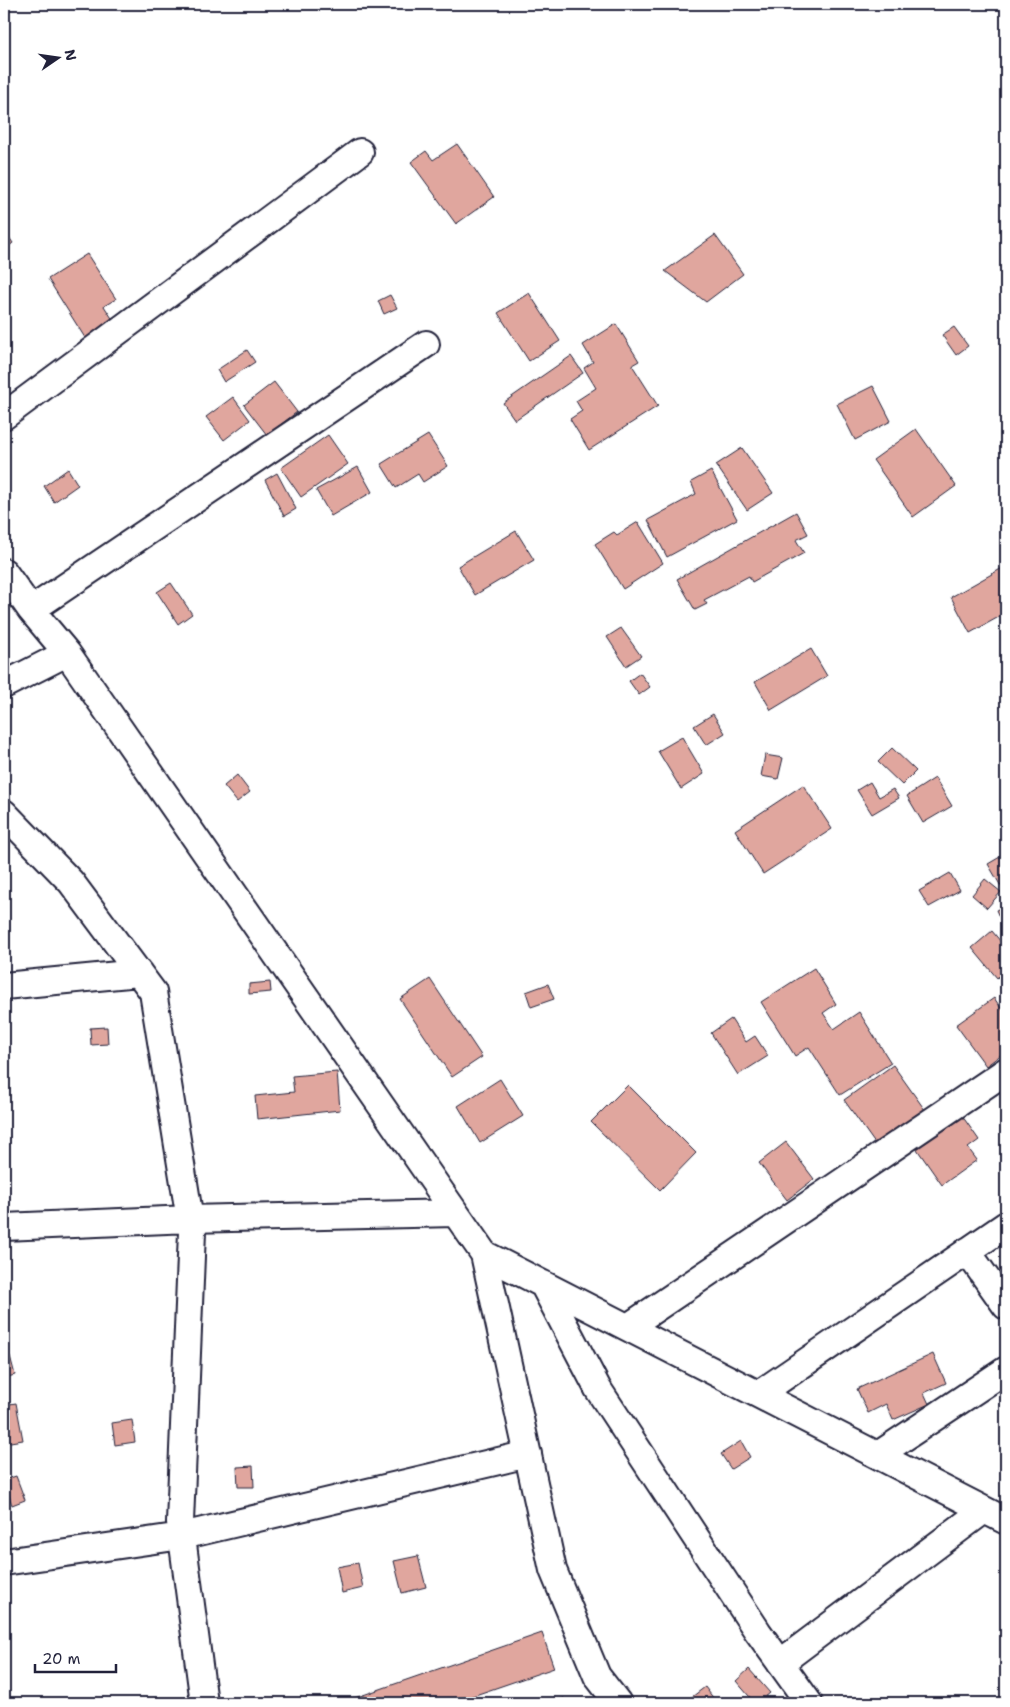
<svg xmlns="http://www.w3.org/2000/svg" width="1010" height="1707" font-family="'Shantell Sans',sans-serif">
<style>
.building{fill:#e0a69e;stroke:#22223b}
.lines{fill:none;stroke-linecap:round;stroke-linejoin:round}
.street-casing{stroke:#22223b;stroke-width:30}
.street{stroke:#fff;stroke-width:26}
</style>
<rect width="100%" height="100%" fill="#fff"/>
<filter id="ink" filterUnits="userSpaceOnUse"><feTurbulence type="fractalNoise" baseFrequency=".02" numOctaves="2"/><feDisplacementMap in="SourceGraphic" scale="10" xChannelSelector="R" yChannelSelector="G"/><feConvolveMatrix kernelMatrix="1 2 1 2 8 2 1 2 1" color-interpolation-filters="sRGB"/></filter>
<g filter="url(#ink)">
<path class="building" d="M457,144L494,197L456,224L411,162L426,151L433,160Z
M4,230L13,243L4,250Z
M715,235L743,274L706,302L665,271Z
M87,254L116,299L104,306L115,323L87,341L48,279Z
M529,293L560,341L529,361L498,313Z
M390,295L397,308L384,314L378,301Z
M616,324L639,361L632,365L658,406L589,450L570,419L582,411L576,401L596,388L584,368L593,362L583,345Z
M954,327L968,346L956,355L942,335Z
M247,350L255,362L224,382L217,370Z
M571,356L583,373L515,420L503,403Z
M274,382L297,412L267,435L244,405Z
M873,386L891,421L855,440L837,404Z
M233,397L250,420L224,440L206,417Z
M1006,410V424L1001,412Z
M916,429L956,486L913,517L873,460Z
M328,435L348,464L301,497L281,468Z
M428,435L448,466L423,482L418,474L396,488L381,464Z
M742,448L773,493L747,510L716,465Z
M358,467L372,492L331,516L316,490Z
M68,469L78,485L54,502L44,486Z
M711,471L737,519L667,557L648,520L696,494L691,482Z
M277,473L296,509L284,516L265,480Z
M796,512L808,534L796,540L804,553L752,582L749,576L704,600L707,604L695,610L677,579Z
M638,522L663,563L623,589L595,544L614,532L617,535Z
M516,531L534,560L475,595L458,566Z
M1006,566V613L970,633L951,597Z
M171,583L192,614L178,624L157,592Z
M621,628L641,656L626,666L607,637Z
M811,649L827,676L771,710L755,682Z
M640,673L650,687L639,695L629,681Z
M713,714L725,733L706,745L694,726Z
M682,737L704,774L681,789L658,751Z
M892,748L916,771L902,785L878,762Z
M765,755L783,758L778,779L761,776Z
M237,775L250,792L237,802L224,786Z
M935,778L952,806L923,823L907,796Z
M870,782L879,797L893,789L899,798L872,814L857,790Z
M803,785L832,829L763,874L735,830Z
M1005,854L1006,856V895L988,864Z
M950,873L960,890L929,907L919,891Z
M985,879L1001,892L987,908L972,895Z
M1006,905V932L996,910Z
M992,931L1006,948V970L997,978L972,948Z
M814,968L836,1004L823,1013L834,1029L859,1012L891,1063L840,1095L809,1047L795,1056L761,1002Z
M430,979L482,1057L452,1077L400,999Z
M270,982L271,992L249,994V984Z
M548,984L554,999L531,1007L526,992Z
M994,998L1006,1015V1051L986,1066L956,1025Z
M731,1019L746,1042L755,1036L768,1056L738,1075L711,1033Z
M107,1027L108,1044L91,1045L90,1028Z
M893,1065L925,1110L876,1145L844,1100Z
M337,1072L340,1110L257,1119L255,1096L294,1092L292,1076Z
M500,1079L523,1116L480,1143L458,1106Z
M628,1085L696,1153L660,1190L591,1122Z
M958,1110L979,1140L968,1148L977,1160L942,1185L912,1142Z
M786,1142L814,1179L787,1200L759,1163Z
M933,1354L946,1383L924,1393L929,1404L893,1420L886,1404L868,1413L857,1389Z
M10,1356L15,1375L4,1378V1358Z
M16,1403L23,1440L4,1443V1405Z
M132,1420L135,1442L115,1445L112,1423Z
M741,1441L750,1457L731,1469L721,1454Z
M253,1466L254,1487H238L237,1467Z
M16,1476L25,1500L12,1505L4,1480Z
M418,1556L426,1587L402,1593L394,1561Z
M358,1563L363,1588L342,1593L337,1567Z
M542,1633L554,1668L452,1703H340Z
M749,1669L770,1693L758,1703H755L736,1681Z
M705,1687L717,1703H684Z
M564,1698L566,1703H549Z"/>
<g class="lines">
<defs>
<path id="street" d="M4,416L360,152
M4,572L31,610L67,653L484,1254L1006,1521
M31,610L426,344
M4,685L67,653
M4,813L71,882L153,992L192,1232L180,1522L204,1703
M4,986L139,973
M4,1227L190,1219L455,1213
M967,1251L1006,1306
M484,1254L553,1570L597,1676L618,1703
M543,1284L598,1389L758,1632L809,1703
M628,1327L1006,1071
M759,1394L1006,1225
M878,1455L1006,1370
M4,1562L182,1536L528,1454
M780,1663L984,1510"/>
</defs>
<use href="#street" class="street-casing"/>
<use href="#street" class="street"/>
</g>
</g>
<rect width="1010" height="1707" fill="none" stroke="#fff" stroke-width="20"/>
<rect x="10" y="10" width="990" height="1687" fill="none" stroke="#22223b" stroke-width="2" filter="url(#ink)"/>
<g transform="translate(58 58) rotate(77)" stroke="#ffffff" stroke-width="4" paint-order="stroke">
<path d="M0-4L9 19L0 12L-9 19Z" fill="#22223b"/>
<text y="-8" font-size="14" font-weight="bold" text-anchor="middle" fill="#22223b">N</text>
</g>
<path d="M35 1664v8h81v-8" fill="none" stroke="#22223b" stroke-width="2.5"/>
<text x="42" y="1664" font-size="15" fill="#22223b" stroke="#ffffff" stroke-width="4" paint-order="stroke">20 m</text>
</svg>
